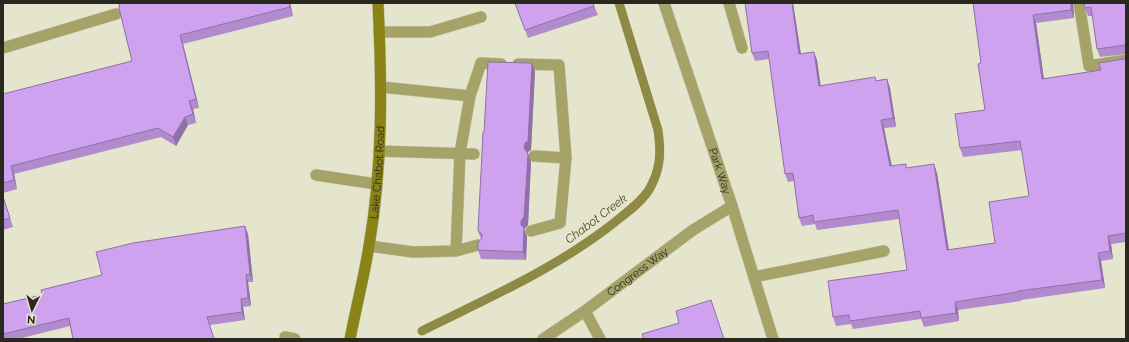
<svg xmlns="http://www.w3.org/2000/svg" width="1129" height="342" font-family="Raleway,sans-serif">
<style>
.lines{fill:none;stroke-linecap:round;stroke-linejoin:round}
.stream{stroke:#8e8a46;stroke-width:9}
.service-casing{stroke:#c3c2ad;stroke-width:12}
.minor-casing{stroke:#c3c2ad;stroke-width:12}
.secondary-casing{stroke:#c3c2ad;stroke-width:12}
.service{stroke:#a6a368;stroke-width:11}
.minor{stroke:#a6a368;stroke-width:11}
.secondary{stroke:#898318;stroke-width:11}
.wall{fill:#b18bce}
.shaded-wall{fill:#9071a7}
.building{fill:#cea2ef;stroke:#9071a7}
.labels{text-anchor:middle;dominant-baseline:central;stroke-width:3;stroke-linejoin:round;paint-order:stroke}
.street-label{font-size:11px;fill:#29281f;stroke:#e5e4cc}
.water-label{font-size:12px;font-style:italic;fill:#4b4921;stroke:#e5e4cc}
</style>
<rect width="100%" height="100%" fill="#e5e4cc"/>
<g class="lines">
<path class="stream" d="M422,331C488,298 557,268 615,222C626,213 643,201 650,188C661,168 661,152 658,130L619,3"/>
<defs>
<path id="service" d="M729,3L742,48
M1079,3L1089,66L1126,60
M379,32H430L481,17
M3,48L116,14
M518,64L559,65L566,158L560,223L531,231
M470,96L481,63L501,64
M379,151L474,154
M534,156L566,158
M316,175L376,184
M369,246L413,252L456,251L460,153L470,96L381,87
M456,251L478,245
M754,277L884,251
M585,311L600,339
M285,337L295,339"/>
<g id="minor">
<path id="s1" d="M664,3L732,206L773,339"/>
<path id="s2" d="M543,339L585,311L693,230L732,206"/>
</g>
<g id="secondary">
<path id="s3" d="M350,339C356,308 364,277 369,246C383,166 382,84 378,3"/>
</g>
</defs>
<use href="#service" class="service-casing"/>
<use href="#minor" class="minor-casing"/>
<use href="#secondary" class="secondary-casing"/>
<use href="#service" class="service"/>
<use href="#minor" class="minor"/>
<use href="#secondary" class="secondary"/>
</g>
<path class="wall" d="M118,3H290L293,16L183,44L199,108L193,109L196,123L188,125L176,146L161,137L14,174L17,189L3,193V94L132,61Z
M515,3H593L598,15L528,38Z
M745,3H793L801,54L817,60L820,86L887,79L890,88L896,127L884,128L892,166L937,173L949,250L995,243L1029,196L1022,150L963,157L960,148L985,110L981,63L973,3H1073L1074,18L1036,23L1044,79L1101,70L1126,57V242L1111,244L1113,259L1101,261L1105,288L1021,300V301L958,310L959,321L924,327L921,319L853,329L851,324L836,326L833,317L907,270L899,219L817,230L815,224L802,226L799,218L794,181L788,182L785,174L769,59L755,61L752,53Z
M1126,3V54L1100,57L1097,49L1092,16H1088L1085,8Z
M535,71L531,150L528,152V154L531,162L528,225L524,229L527,237L526,260L481,259L478,250L481,239L478,231L484,132Z
M3,196L13,227L3,230Z
M248,234L253,282H248L251,306L243,307L245,320L210,325L214,339H73L70,326L18,339H3V304L42,295L102,275Z"/>
<path class="shaded-wall" d="M289,3H290L293,16L290,7Z
M792,3H793L802,62L799,54Z
M1071,3H1073L1074,18L1071,10Z
M1033,15L1036,23L1045,87L1042,79Z
M180,35L183,44L199,108L196,99Z
M814,52L817,60L822,95L819,86Z
M532,63L535,71L531,150L528,152V154L531,162L528,225L524,229L527,237L526,260L523,252L521,221L524,148Z
M887,79L890,88L896,127L893,118Z
M189,101L193,109L196,123L193,114Z
M185,117L188,125L176,146L173,137Z
M881,120L884,128L893,174L890,166Z
M934,164L937,173L950,258L947,250Z
M11,166L14,174L17,189L14,180Z
M245,226L248,234L253,282L250,274Z
M1108,236L1111,244L1113,259L1110,251Z
M1098,253L1101,261L1105,288L1102,280Z
M246,275L248,282L251,306L248,298Z
M241,299L243,307L245,320L242,312Z
M955,302L958,310L959,321L956,313Z"/>
<path class="building" d="M119,3H289L290,7L180,35L196,99L189,101L193,114L185,117L173,137L158,128L11,166L14,180L3,183V94L132,61L119,8L120,4Z
M515,3H593L594,6L525,30Z
M745,3H792L799,54L814,52L819,86L875,77L876,81L887,79L893,118L881,120L890,166L906,164V168L934,164L947,250L995,243L989,202L1029,196L1020,141L960,148L955,114L985,110L978,64L981,63L973,3H1071V10L1033,15L1042,79L1101,70L1099,63L1124,59L1126,57V233L1108,236L1110,251L1098,253L1102,280L1018,291V292L955,302L956,313L921,318L920,311L850,321L849,315L833,317L828,281L907,270L898,210L814,222L813,215L799,218L793,173L785,174L768,51L752,53Z
M1084,3H1126V46L1125,45L1097,49L1091,7L1085,8Z
M488,62L532,63L528,141L525,143L524,148L528,154L524,217L521,221V225L524,228L523,252L478,250V243L482,238V234L478,231L483,132H484Z
M3,197L10,218L3,220Z
M245,226L250,274L246,275L248,298L241,299L242,312L207,317L214,339H73L69,318L3,334V304L42,295L41,290L102,275L96,252L133,243Z
M711,300L724,339H644L642,334L679,323L676,311Z"/>
<g class="labels">
<g class="street-label">
<text stroke="none"><textPath href="#s1" startOffset="177">Park Way</textPath></text>
<text stroke="none"><textPath href="#s3" startOffset="169">Lake Chabot Road</textPath></text>
<text stroke="none"><textPath href="#s2" startOffset="116">Congress Way</textPath></text>
</g>
<g class="water-label">
<text transform="translate(596 219) rotate(-37)">Chabot Creek</text>
</g>
</g>
<rect width="1129" height="342" fill="none" stroke="#29281f" stroke-width="8"/>
<g transform="translate(32 310) rotate(185)" stroke="#e5e4cc" stroke-width="3" paint-order="stroke">
<path d="M0-3L7 15L0 10L-7 15Z" fill="#29281f"/>
<text y="-6" font-size="11" font-weight="bold" text-anchor="middle" fill="#29281f">N</text>
</g>
</svg>
